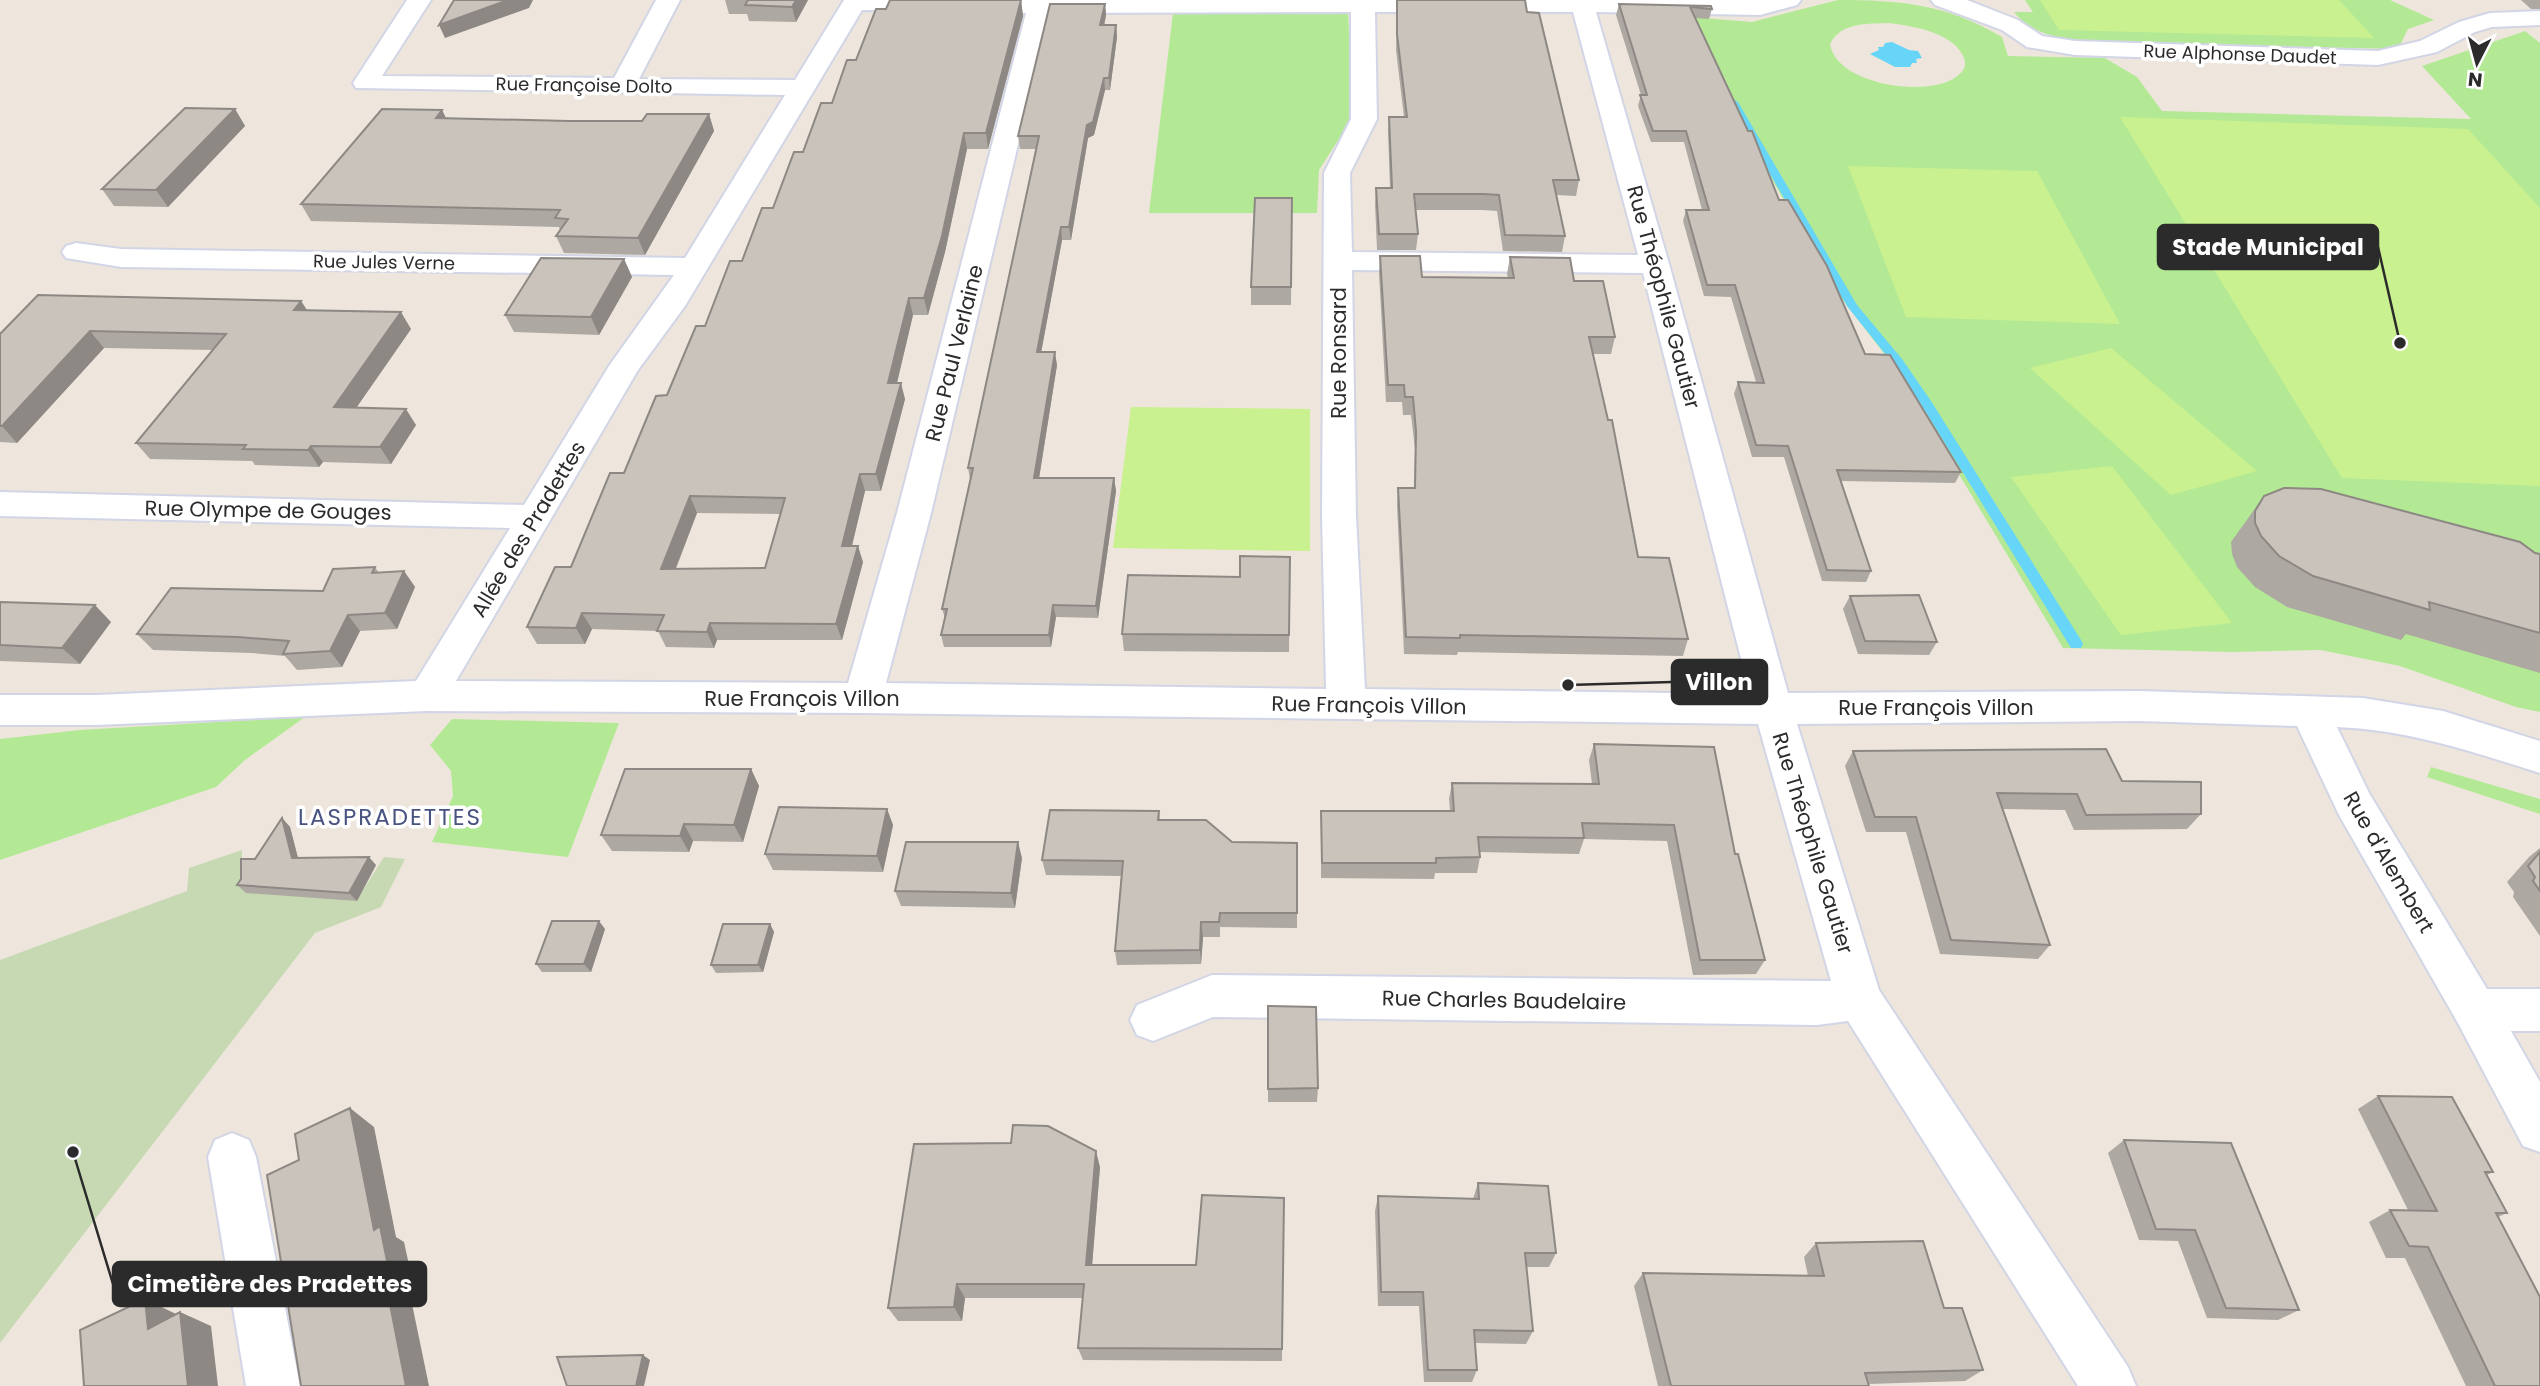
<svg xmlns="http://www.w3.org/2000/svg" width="2540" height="1386" font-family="Poppins,sans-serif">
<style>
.green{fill:#b3e995;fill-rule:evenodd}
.cemetery{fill:#c6d9b2}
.pitch{fill:#caf18f}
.water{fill:#67d5f8}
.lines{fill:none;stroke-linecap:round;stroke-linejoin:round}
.stream{fill:#67d5f8;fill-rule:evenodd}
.street-casing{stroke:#d1d5e5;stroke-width:4}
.street{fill:#fff;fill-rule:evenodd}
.wall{fill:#ada8a2;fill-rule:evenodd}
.shaded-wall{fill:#8d8884}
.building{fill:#c9c3bc;stroke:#8d8884;stroke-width:2;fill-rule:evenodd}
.labels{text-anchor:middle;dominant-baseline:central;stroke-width:7;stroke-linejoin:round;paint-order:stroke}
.far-street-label{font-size:18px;fill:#2b2b2b;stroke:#fff}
.street-label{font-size:21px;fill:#2b2b2b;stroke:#fff}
.neighbourhood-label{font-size:23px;letter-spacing:2px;fill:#485380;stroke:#fff}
.leader{fill:none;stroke:#2b2b2b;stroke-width:2.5}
.callout-dot{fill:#2b2b2b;stroke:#fff;stroke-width:2.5}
.callout{fill:#2b2b2b;stroke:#2b2b2b;stroke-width:2.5}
.callout-label{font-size:23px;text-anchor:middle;font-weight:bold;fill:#fff}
</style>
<rect width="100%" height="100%" fill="#eee6dc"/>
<path class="green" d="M1838,0C1901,0 1946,4 2002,37L2008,56L2105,58L2137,77L2162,111L2471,119L2422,66L2525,31L2540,43V712L2516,707L2400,666L2320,650L2231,652L2063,648L1896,369L1835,290L1679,16L1752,22ZM1888,23C1912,26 1954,32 1964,58C1968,68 1961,74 1953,79C1923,97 1836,84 1830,44C1841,22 1867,24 1888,23Z
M2025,0H2390L2434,20L2408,29L2398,49L2085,42C2059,38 2031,34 2014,12H2033Z
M1348,11L1353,117L1319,170L1317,213H1149L1173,13Z
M305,717L245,760L216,787L0,860V739L80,730Z
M452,719L619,723L568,857L432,842L453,796L451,771L430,745Z
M2431,767L2540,799V814L2427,777Z"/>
<path class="cemetery" d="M242,850V863L356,901L384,857L405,859L381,907L315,933L0,1343V960L187,891L189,868Z"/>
<path class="pitch" d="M2040,0H2339L2374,38L2059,30Z
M2120,117L2468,129L2540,208V486L2342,478Z
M1848,166L2037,171L2120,324L1906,317Z
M2111,348L2257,471L2171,495L2030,368Z
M1131,407L1310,409V551L1113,548Z
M2112,466L2232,623L2121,635L2011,477Z"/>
<path class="water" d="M1892,42L1909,50L1918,51L1922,58L1916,59L1917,63H1912L1910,67H1895L1870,54L1879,50L1878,47H1883L1885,43Z"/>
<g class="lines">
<path class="stream" d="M1733,99L1738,102L1857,305L1902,359L1931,401L2081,640L2083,644L2081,648H2071L1922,406L1894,365L1847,306L1728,102Z"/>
<defs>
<path id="street" d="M407,0H431L382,76L614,78L656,0H680L639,79L795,80L844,0H1801L1797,5L1760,15L1596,12L1669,264L1788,693L2139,691L2363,698L2443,711L2540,741V773C2474,752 2408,730 2337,727L2369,793L2487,989H2540V1031H2511L2540,1082V1152L2523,1146L2459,1025L2339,815L2297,726L2139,721L1797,724L1879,990L2128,1367L2136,1386H2078L1848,1021L1817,1025L1213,1017L1153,1041L1137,1035L1130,1020L1137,1005L1212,975L1831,981L1758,724L863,713L427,711L96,725H0V695H96L416,681L510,528L0,516V492L524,505L609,366L674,275L121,267L66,258L62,252L66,246L76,243L121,249L685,258L785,95L356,88L353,83ZM862,10L1026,13L897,513L848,683L456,681L638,370L685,306ZM1351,12V119L1324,173L1322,516L1326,689L886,683L931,513L1049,13ZM1375,12H1573L1638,255L1352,252L1350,173L1377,119ZM1352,270L1643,273L1750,694L1365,689L1356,516Z
M1931,0H1967L2018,20L2042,36L2075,41L2378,51L2420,41L2459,22L2490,13L2540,11V25L2492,27L2475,32L2437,52L2378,65L2075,55L2027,47L2002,30L1935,5Z
M232,1133L249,1140L256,1157L300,1386H246L208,1157L215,1140Z"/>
</defs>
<use href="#street" class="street-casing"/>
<use href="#street" class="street"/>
</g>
<path class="wall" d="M725,0H808L796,22L749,21L747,14H729Z
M1021,0L1023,16L988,149H967L945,252L928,315H913L897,383L905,399L881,491H865L852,546L863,562L842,640H717L714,648L666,647L658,631L592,629L585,644H537L527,627L571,567L705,326L773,208L803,152L886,9ZM697,513L780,514L765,568L676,569Z
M1397,0L1527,12L1579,180L1576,196L1556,195L1565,236L1562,252L1503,251L1497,211L1482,210H1415L1418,234L1416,250H1377L1375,204L1376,188H1390L1388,132L1389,117H1404L1396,50Z
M2521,0H2540V9H2531Z
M1105,4L1106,15L1104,25H1116L1117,37L1110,90H1105L1094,135L1088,138L1071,240H1062L1041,352L1057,365L1039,478H1114L1116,491L1098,618L1056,617L1051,647H944L941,635L945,618L942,609L970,479L968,468L1036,149H1020L1018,136Z
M1619,4L1712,9L1709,19L1695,18L1779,200L1865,354L1961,472L1955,483L1841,481L1871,571L1866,582L1822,581L1784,457H1752L1734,394L1738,382H1756L1731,297L1704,296L1683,221L1686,210H1702L1684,142H1651L1638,106L1641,95L1616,15Z
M235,109L245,126L168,207L114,206L102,189Z
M442,110L446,118L569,121H642L709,114L714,131L645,255L564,253L556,236L560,230L559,227L311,221L301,204Z
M1292,198L1291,305H1251V287Z
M1380,256L1422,277L1508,278L1507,274L1510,257L1574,281L1615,337L1611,354H1593L1638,557L1688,639L1683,656L1458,652L1457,655L1404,654L1397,505L1398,488H1414L1415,449L1411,415H1403L1402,402H1386L1379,273Z
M624,259L632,277L599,335L514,332L505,315Z
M301,301L307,310L411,329L356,408L416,425L391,464L323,462L319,467L255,465L252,461L150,459L136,443L213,350L104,348L17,443L0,442V334Z
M2264,496L2540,554V673L2406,634L2401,640L2287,607L2255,587L2237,567L2232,554L2231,542Z
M1290,557L1289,652L1124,651L1122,634L1240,577Z
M375,567L379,573L404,571L415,587L397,629L360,631L342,667L297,670L285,656L252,653L153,650L137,634L323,591Z
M1850,596L1937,642L1929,655L1858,654L1843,609Z
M0,602L111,622L80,664L0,661Z
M1594,744L1735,854L1765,960L1756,974L1693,975L1667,841L1584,839L1579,854L1479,852L1480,857L1477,873H1435L1434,879L1321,878V811H1450L1449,799L1452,783L1592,784L1589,760Z
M1853,751L2122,781L2201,814L2187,829L2074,830L2065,810L2003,809L2050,945L2038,959L1940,954L1906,832H1866L1845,766Z
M751,769L759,786L743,842L693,841L689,852L612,851L601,835Z
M887,809L893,825L883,872L773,870L765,854Z
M1159,811L1160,820L1297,913V928L1220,927V937H1203L1201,964L1117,965L1115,951L1121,876L1046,875L1042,860Z
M282,818L290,827L298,858L376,865L357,901L246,893L237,885Z
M2540,848V936L2513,897L2514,892L2507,882L2529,857Z
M1022,858L1015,908L901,906L895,891Z
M770,924L774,932L763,972L716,973L711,965Z
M605,929L591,972H542L536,964Z
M1268,1006L1318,1088L1317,1102H1268Z
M2378,1096L2493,1172L2487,1175L2507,1213L2498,1217L2540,1386H2466L2405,1258H2386L2369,1222L2390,1210H2408L2358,1109Z
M2124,1140L2299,1310L2278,1320L2207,1318L2178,1241L2139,1240L2108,1153Z
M1100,1167L1092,1265H1196L1284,1198L1282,1361L1083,1360L1078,1348L1083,1298H965L962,1321H898L888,1308Z
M1478,1183L1556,1253L1549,1267H1526L1533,1331L1526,1344L1475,1343L1477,1370L1472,1382H1424L1419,1306H1378L1375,1211L1378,1196L1473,1199Z
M1816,1243L1944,1308L1983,1370L1965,1381L1868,1384L1869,1386H1658L1634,1286L1643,1273L1808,1276L1804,1257Z"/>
<path class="shaded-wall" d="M508,0H533L529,8L445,38L439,25Z
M796,0H808L796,22L792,7Z
M1021,0L1023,16L988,149L986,133Z
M1105,4L1106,15L1102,37L1100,25Z
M1116,25L1117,37L1110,90L1109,78Z
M1104,78L1105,90L1094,135L1088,138L1071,240L1069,227L1087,125Z
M235,109L245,126L168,207L156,190Z
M442,110L450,127L436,118Z
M709,114L714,131L645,255L638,238Z
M964,133L967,149L945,252L928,315L924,298Z
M1061,227L1062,240L1039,364L1037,352Z
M624,259L632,277L599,335L591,317Z
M909,298L913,315L893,399L888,383Z
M301,301L312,318L294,310Z
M401,312L411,329L345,424L334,407Z
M90,331L104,348L17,443L2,426Z
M1055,352L1057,365L1037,491L1034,478Z
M901,383L905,399L881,491L876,474Z
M406,409L416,425L391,464L380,447Z
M311,446L323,462L319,467L308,450Z
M860,474L865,491L848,562L842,546Z
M1114,478L1116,491L1098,618L1096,606Z
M690,496L697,513L669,585L661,569Z
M858,546L863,562L842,640L836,624Z
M404,571L415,587L397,629L385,613Z
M95,605L111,622L80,664L62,648Z
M1053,605L1056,617L1051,647L1049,635Z
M582,613L592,629L585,644L576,628Z
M348,615L360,631L342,667L330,651Z
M710,623L717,640L714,648L707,632Z
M751,769L759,786L743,842L734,825Z
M887,809L893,825L883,872L877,856Z
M282,818L290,827L300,866L292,858Z
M684,824L693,841L689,852L680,836Z
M1018,842L1022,858L1015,908L1011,893Z
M369,857L376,865L357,901L349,893Z
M599,921L605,929L591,972L584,964Z
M1201,922L1203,937L1201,964L1200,950Z
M770,924L774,932L763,972L758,965Z
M350,1108L374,1127L396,1237L404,1242L417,1301L412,1304L429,1386H406Z
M1096,1151L1100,1167L1091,1279L1086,1265Z
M957,1284L965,1298L962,1321L954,1307Z
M145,1299L176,1314L148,1329Z
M180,1312L211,1326L218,1386H188Z
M643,1355L650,1360L644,1386H636Z"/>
<path class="building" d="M454,0H508L439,25Z
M748,0H796L792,7L745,5Z
M890,0H1021L986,133H964L942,236L924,298H909L888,383H901L876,474H860L842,546H858L836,624L710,623L707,632L657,631L664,615L582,613L576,628L527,627L555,567H571L610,473H624L656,396L667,395L696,326H705L730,261H742L762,208H773L794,152H803L821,103H832L847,60H856L876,9H886ZM690,496L785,498L765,568L661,569Z
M1397,0H1525L1527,12L1539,13L1579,180H1553L1565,236L1505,235L1499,195L1484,194H1414L1418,234H1379L1376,188H1392L1389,117H1407L1397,34Z
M1050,4H1105L1100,25H1116L1109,78H1104L1093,122L1087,125L1069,227H1061L1037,352H1055L1034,478H1114L1096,606L1053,605L1049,635H941L947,609H942L973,468H968L1039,136H1018Z
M1619,4L1711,6L1712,9L1690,7L1748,131H1752L1779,200H1788L1827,266L1865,354L1890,355L1961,472L1837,470L1871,571L1827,570L1788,446L1756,445L1738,382L1764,383L1735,285H1707L1686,210H1709L1686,131H1653L1640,95H1647Z
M185,108L235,109L156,190L102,189Z
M382,109L442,110L436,118L569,121H642L647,114H709L638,238L556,236L568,219L555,218L560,210L301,204Z
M1255,198H1292L1291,287H1251Z
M1380,256H1420L1422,277L1514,278L1510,257L1570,258L1574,281H1603L1615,337H1589L1608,420H1612L1638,557L1669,558L1688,639L1460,635V638L1406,637L1398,488H1415L1416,431L1413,397H1405L1404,385H1388Z
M541,258L624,259L591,317L505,315Z
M38,295L301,301L294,310L401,312L334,407L406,409L380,447L311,446L308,450L243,449L246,445L136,443L226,334L90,331L2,426H0V334Z
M2284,488L2321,489L2520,542L2535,553L2540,554V633L2429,602L2430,610L2313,576L2279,556L2261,536L2255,523V511L2264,496Z
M1240,556L1290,557L1289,635L1122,634L1128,575L1240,577Z
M375,567L372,573L404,571L385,613L348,615L330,651L283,654L289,641L238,637L137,634L171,588L323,591L333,569Z
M1919,595L1937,642L1865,641L1850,596Z
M0,602L95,605L62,648L0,645Z
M1594,744L1714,747L1735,854H1738L1765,960H1700L1674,825L1582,823L1584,838L1478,837L1480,857L1436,858V863H1322L1321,811H1454L1452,783L1599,784Z
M2106,749L2122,781L2201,782V814L2086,815L2077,794L1997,793L2050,945L1951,940L1916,817H1875L1853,751Z
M625,769H751L734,825L684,824L680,836L601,835Z
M779,807L887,809L877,856L765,854Z
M1050,810L1159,811L1158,820H1206L1232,842L1297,843V913H1220L1219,922H1201L1200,950L1115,951L1123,861L1042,860Z
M282,818L292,858L369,857L349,893L237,885L241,879V859H255Z
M906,842H1018L1011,893L895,891Z
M2540,852V891L2533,881L2535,877L2528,866Z
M552,921H599L584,964H536Z
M723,924H770L758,965H711Z
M1268,1006L1316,1007L1318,1088L1268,1089Z
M2378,1096L2452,1097L2493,1172H2485L2507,1213H2496L2540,1297V1386H2495L2428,1247L2409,1246L2390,1210L2437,1211Z
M350,1108L374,1230L380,1226L392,1286L387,1289L406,1386H301L267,1175L299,1160L295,1134Z
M1013,1125L1048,1126L1096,1151L1086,1265H1196L1202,1195L1284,1198L1282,1349L1078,1348L1084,1284H957L954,1307L888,1308L914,1144L1011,1143Z
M2124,1140L2231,1143L2299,1310L2226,1308L2195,1230L2156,1229Z
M1478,1183L1548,1186L1556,1253H1525L1533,1331L1474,1330L1477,1370H1428L1423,1292H1381L1378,1196L1479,1199Z
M1923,1241L1944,1308H1962L1983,1370L1865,1373L1869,1386H1671L1643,1273L1824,1276L1816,1243Z
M145,1299L148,1329L180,1312L188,1386H84L80,1330Z
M643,1355L636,1386H567L557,1357Z"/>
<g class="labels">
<g class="far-street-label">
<text transform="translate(2240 54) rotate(2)">Rue Alphonse Daudet</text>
<text transform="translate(584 85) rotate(1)">Rue Françoise Dolto</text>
<text transform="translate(384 262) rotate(1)">Rue Jules Verne</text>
</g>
<g class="street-label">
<text transform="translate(1664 297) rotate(75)">Rue Théophile Gautier</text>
<text transform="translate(954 353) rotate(-76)">Rue Paul Verlaine</text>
<text transform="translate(1338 353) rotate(-90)">Rue Ronsard</text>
<text transform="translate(268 510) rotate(1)">Rue Olympe de Gouges</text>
<text transform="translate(528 529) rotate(-59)">Allée des Pradettes</text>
<text x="802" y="698">Rue François Villon</text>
<text transform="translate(1369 705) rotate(1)">Rue François Villon</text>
<text x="1936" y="707">Rue François Villon</text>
<text transform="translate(1813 843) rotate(73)">Rue Théophile Gautier</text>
<text transform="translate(2389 862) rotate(60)">Rue d'Alembert</text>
<text transform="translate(1504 1000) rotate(1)">Rue Charles Baudelaire</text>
</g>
<g class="neighbourhood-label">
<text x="390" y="817">LASPRADETTES</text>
</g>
</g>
<path class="leader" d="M2400 343L2378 247M1568 685L1672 682M73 1152L113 1284"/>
<g class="callout-dot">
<circle cx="2400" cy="343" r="7"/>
<circle cx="1568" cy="685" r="7"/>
<circle cx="73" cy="1152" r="7"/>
</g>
<g class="callout">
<rect x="2158" y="225" width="220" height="44" rx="7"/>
<rect x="1672" y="660" width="95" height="44" rx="7"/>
<rect x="113" y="1262" width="313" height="44" rx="7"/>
</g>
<g class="callout-label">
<text x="2268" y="255">Stade Municipal</text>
<text x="1719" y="690">Villon</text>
<text x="270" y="1292">Cimetière des Pradettes</text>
</g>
<g transform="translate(2477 63) rotate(186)" stroke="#ffffff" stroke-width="5" paint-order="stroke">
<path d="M0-5L12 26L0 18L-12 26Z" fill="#2b2b2b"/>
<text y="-10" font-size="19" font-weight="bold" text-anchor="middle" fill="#2b2b2b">N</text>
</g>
</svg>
